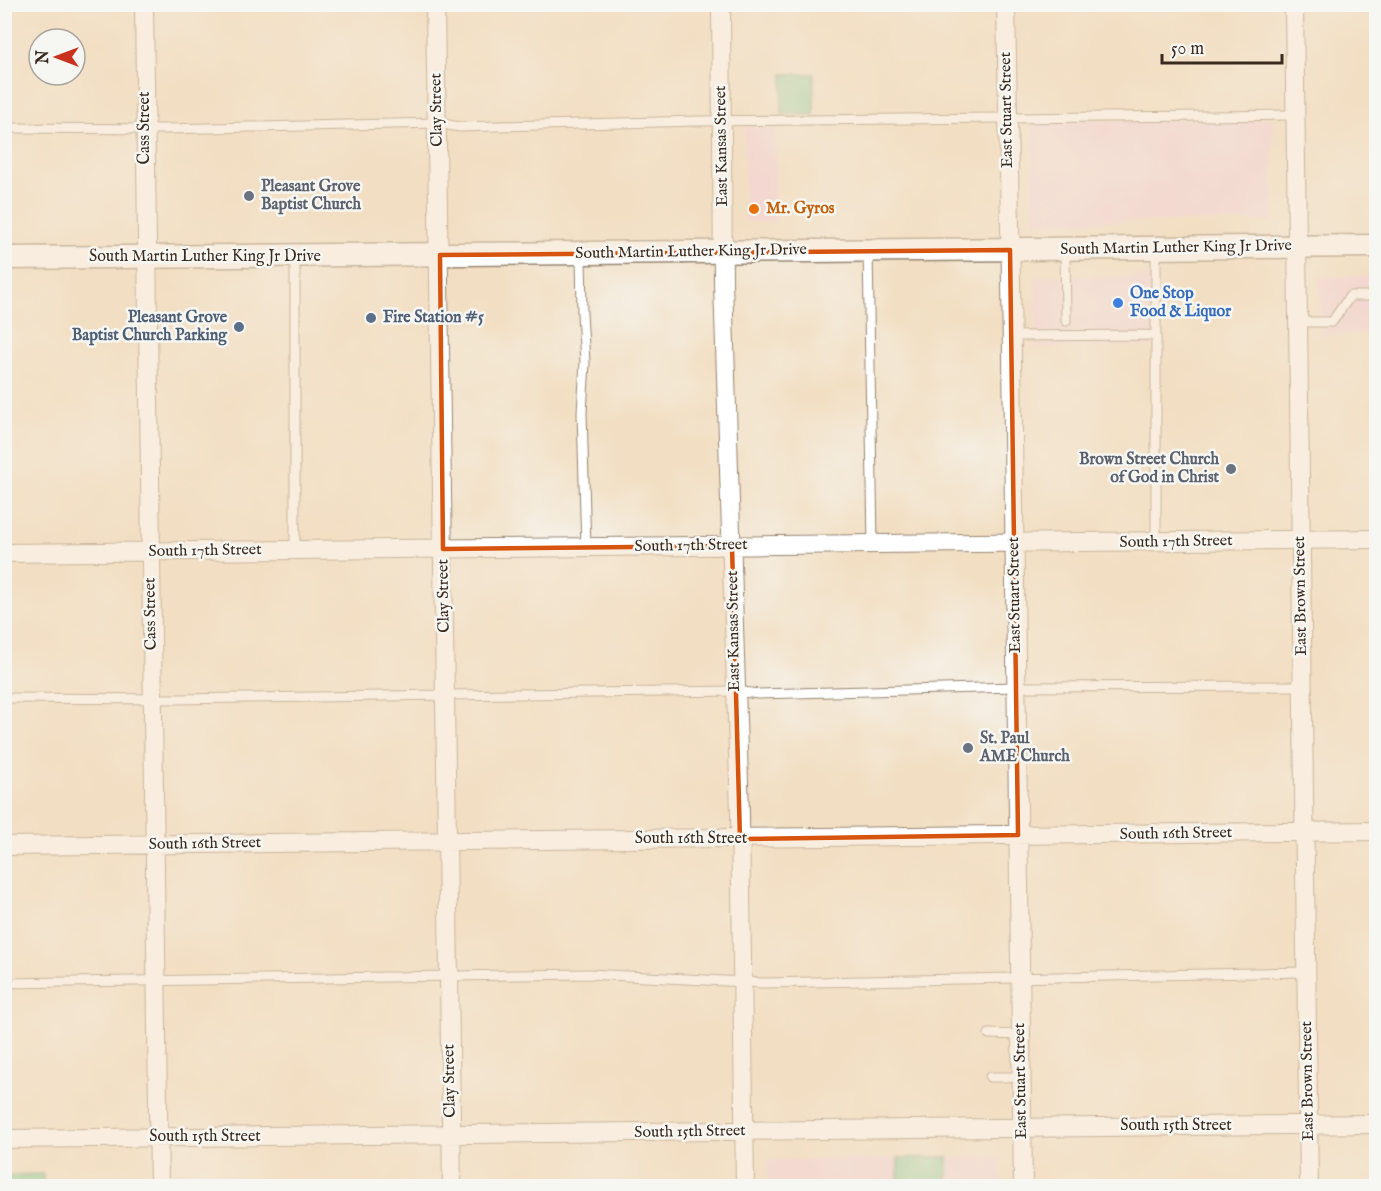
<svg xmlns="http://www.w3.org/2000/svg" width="1381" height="1191" font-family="'IM FELL English',serif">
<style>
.built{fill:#f3cfdf}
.green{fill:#70c88e;stroke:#567956;stroke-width:1.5}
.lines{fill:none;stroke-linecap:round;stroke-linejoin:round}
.service-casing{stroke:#968470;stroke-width:11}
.minor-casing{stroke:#968470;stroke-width:20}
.tertiary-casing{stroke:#968470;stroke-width:25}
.service{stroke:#fff;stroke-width:9}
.minor{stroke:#fff;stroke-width:18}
.tertiary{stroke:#fff;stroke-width:22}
.marked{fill:none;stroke:#d7540e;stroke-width:4.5;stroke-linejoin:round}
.worship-dot{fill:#6b7280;stroke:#f6f6f2;stroke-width:2}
.food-dot{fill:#e8710a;stroke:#f6f6f2;stroke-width:2}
.shop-dot{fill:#3f7fe0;stroke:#f6f6f2;stroke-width:2}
.service-dot{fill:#5c6f8a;stroke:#f6f6f2;stroke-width:2}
.labels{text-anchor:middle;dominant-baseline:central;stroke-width:5;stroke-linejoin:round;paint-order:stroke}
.street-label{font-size:16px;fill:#3b2a1e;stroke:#f6f6f2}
.worship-label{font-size:16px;font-weight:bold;fill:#5b616d;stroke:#f6f6f2;text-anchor:start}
.food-label{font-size:16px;font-weight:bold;fill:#c56008;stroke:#f6f6f2;text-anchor:start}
.shop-label{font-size:16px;font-weight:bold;fill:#366cbe;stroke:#f6f6f2;text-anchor:start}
.service-label{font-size:16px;font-weight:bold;fill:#4e5e75;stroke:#f6f6f2;text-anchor:end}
</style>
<rect width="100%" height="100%" fill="#f6f6f2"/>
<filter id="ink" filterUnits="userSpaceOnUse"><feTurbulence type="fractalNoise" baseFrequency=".0167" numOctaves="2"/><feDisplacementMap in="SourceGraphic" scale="12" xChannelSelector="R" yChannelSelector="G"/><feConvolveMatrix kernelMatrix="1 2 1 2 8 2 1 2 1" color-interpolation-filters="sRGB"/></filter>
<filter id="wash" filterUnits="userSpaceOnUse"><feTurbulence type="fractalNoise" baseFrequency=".008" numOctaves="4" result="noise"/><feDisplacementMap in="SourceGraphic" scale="24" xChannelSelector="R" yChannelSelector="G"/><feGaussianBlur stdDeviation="1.35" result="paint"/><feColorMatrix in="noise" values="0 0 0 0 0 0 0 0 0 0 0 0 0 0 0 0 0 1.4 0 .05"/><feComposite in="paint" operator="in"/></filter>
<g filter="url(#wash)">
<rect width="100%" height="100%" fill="#f2dfc3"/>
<path class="built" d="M1273,119V221L1033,222V121Z
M776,125V222H745L744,126Z
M1035,276L1154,277V346L1036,347Z
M1376,276V333L1321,335L1320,277Z
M1000,1157L1001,1186H768L767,1160Z"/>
<path class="green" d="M783,74H814V115L782,114Z
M948,1157V1174L945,1182H898V1158Z
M43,1174V1186H5V1175Z"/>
</g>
<g filter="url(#ink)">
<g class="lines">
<defs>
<path id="service" d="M4,128L166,129L438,123L459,127L699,121L1296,115
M1156,248V542
M1065,249L1066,321
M868,251L873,544
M581,254L582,314L585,362L582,413L586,548
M295,256V550
M1298,322H1332L1350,296H1376
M1012,336L1156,335
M4,698L173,699L736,691L758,694L1016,687L1302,686
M4,983L588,974L764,983L1306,972
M989,1034L1021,1035
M990,1077H1022"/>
<path id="minor" d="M144,4L159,1186
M435,4L452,1186
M721,4L723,283L740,813L745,1186
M1006,4L1011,282L1023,1186
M1294,4L1309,1186
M4,553L1376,539
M4,846L1376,831
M4,1139L1376,1124"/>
<path id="tertiary" d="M4,258L1376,246"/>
</defs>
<use href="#service" class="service-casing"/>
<use href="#minor" class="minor-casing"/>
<use href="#tertiary" class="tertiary-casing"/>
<use href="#service" class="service"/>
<use href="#minor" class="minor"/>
<use href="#tertiary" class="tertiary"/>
</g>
</g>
<path d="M0 0H1381V1191H0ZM1010,250L1018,835L740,839L732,546L443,549L440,255Z" fill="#f2dfc3" fill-opacity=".55" fill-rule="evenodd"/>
<path class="marked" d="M1010,250L1018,835L740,839L732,546L443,549L440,255Z"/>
<g class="worship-dot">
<circle cx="249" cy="196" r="6"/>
<circle cx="1231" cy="469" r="6"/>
<circle cx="968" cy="748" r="6"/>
</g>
<circle class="food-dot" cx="754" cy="209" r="6"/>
<circle class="shop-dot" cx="1118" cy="303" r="6"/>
<g class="service-dot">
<circle cx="371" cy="318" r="6"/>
<circle cx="239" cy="327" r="6"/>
</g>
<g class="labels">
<g class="street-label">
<text transform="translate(437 110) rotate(-91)">Clay Street</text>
<text transform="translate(1007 110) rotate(-91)">East Stuart Street</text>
<text transform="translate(145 128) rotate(-90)">Cass Street</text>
<text transform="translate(722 146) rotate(-91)">East Kansas Street</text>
<text transform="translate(1176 248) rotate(-1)">South Martin Luther King Jr Drive</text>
<text transform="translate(691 252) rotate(-1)">South Martin Luther King Jr Drive</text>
<text x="205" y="257">South Martin Luther King Jr Drive</text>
<text transform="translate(1176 542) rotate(-1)">South 17th Street</text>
<text transform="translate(691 546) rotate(-1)">South 17th Street</text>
<text transform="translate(205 551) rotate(-1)">South 17th Street</text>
<text transform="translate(1015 595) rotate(-91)">East Stuart Street</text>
<text transform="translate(444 596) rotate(-91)">Clay Street</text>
<text transform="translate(1301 596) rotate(-91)">East Brown Street</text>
<text transform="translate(151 614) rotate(-91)">Cass Street</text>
<text transform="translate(734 631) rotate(-91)">East Kansas Street</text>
<text transform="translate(1176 834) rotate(-1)">South 16th Street</text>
<text x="691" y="839">South 16th Street</text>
<text transform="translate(205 844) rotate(-1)">South 16th Street</text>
<text transform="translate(450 1081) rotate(-91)">Clay Street</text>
<text transform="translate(1021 1081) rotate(-91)">East Stuart Street</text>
<text transform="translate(1308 1081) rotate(-91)">East Brown Street</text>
<text x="1176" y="1126">South 15th Street</text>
<text transform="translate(690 1132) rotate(-1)">South 15th Street</text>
<text x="205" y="1137">South 15th Street</text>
</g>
<g class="worship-label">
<text x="261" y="187">Pleasant Grove<tspan x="261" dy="18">Baptist Church</tspan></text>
<text x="1219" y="460" text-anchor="end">Brown Street Church<tspan x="1219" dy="18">of God in Christ</tspan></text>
<text x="980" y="739">St. Paul<tspan x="980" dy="18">AME Church</tspan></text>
</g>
<g class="food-label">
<text x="766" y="209">Mr. Gyros</text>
</g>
<g class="shop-label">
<text x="1130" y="294">One Stop<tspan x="1130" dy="18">Food &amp; Liquor</tspan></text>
</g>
<g class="service-label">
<text x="227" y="318">Pleasant Grove<tspan x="227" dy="18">Baptist Church Parking</tspan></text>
<text x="383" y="318" text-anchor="start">Fire Station #5</text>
</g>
</g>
<rect width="1381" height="1191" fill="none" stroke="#f6f6f2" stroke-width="24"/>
<g transform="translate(57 57) rotate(270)"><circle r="28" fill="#f6f6f2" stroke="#aba49d" stroke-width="1.5"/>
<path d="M0-4.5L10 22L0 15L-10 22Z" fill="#c8321e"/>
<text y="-9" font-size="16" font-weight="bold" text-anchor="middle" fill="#3b2a1e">N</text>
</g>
<path d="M1162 54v9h120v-9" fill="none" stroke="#3b2a1e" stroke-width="3"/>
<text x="1171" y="54" font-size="18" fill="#3b2a1e" stroke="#f6f6f2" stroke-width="4.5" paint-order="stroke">50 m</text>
</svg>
